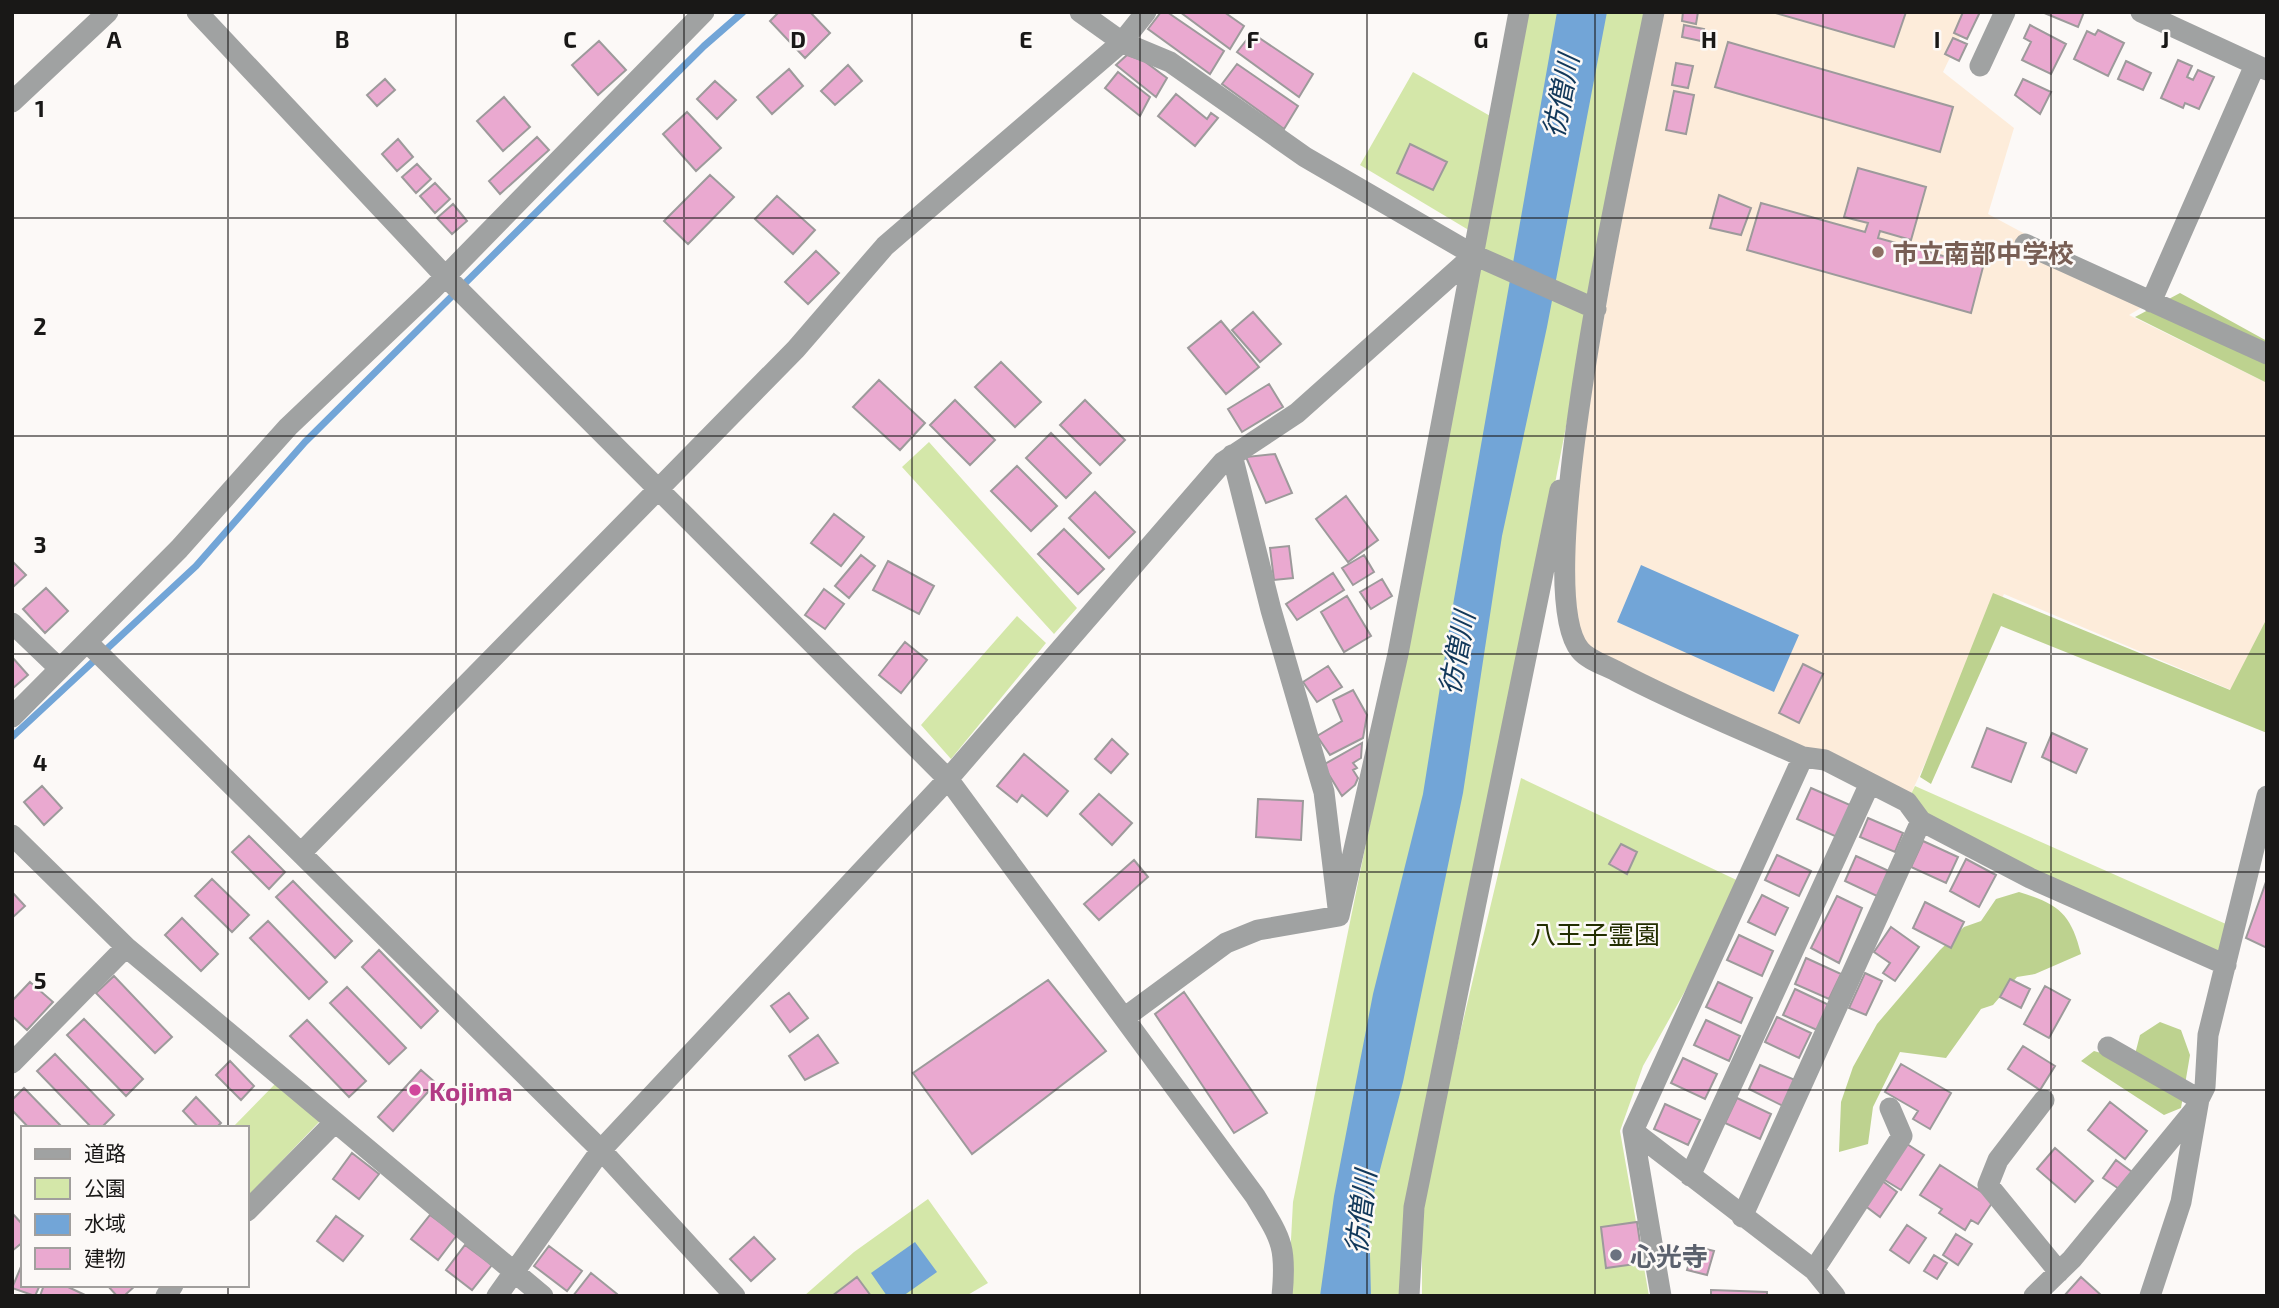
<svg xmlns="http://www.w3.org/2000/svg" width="2279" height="1308" font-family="'Exo 2','Noto Sans JP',sans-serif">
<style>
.commercial{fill:#fdecda}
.green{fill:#d4e7a9}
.forest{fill:#bdd28f}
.water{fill:#72a5d7}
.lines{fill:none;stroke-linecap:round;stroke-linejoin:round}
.stream{stroke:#72a5d7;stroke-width:7}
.building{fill:#eaa9d0;stroke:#9d9a9b;stroke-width:2}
.minor{stroke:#a0a2a2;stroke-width:21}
.grid{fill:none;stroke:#191817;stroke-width:2;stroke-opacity:0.55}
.education-dot{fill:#8d6e63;stroke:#fcf9f7;stroke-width:2.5}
.hotel-dot{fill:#d1479c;stroke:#fcf9f7;stroke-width:2.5}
.worship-dot{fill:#6b7280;stroke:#fcf9f7;stroke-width:2.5}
.labels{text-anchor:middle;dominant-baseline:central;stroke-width:5;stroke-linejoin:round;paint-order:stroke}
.education-label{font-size:26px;font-weight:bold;fill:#785e54;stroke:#fcf9f7;text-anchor:start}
.park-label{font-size:26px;fill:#232e00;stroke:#fcf9f7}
.hotel-label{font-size:26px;font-weight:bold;fill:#b23c85;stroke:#fcf9f7;text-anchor:start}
.worship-label{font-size:26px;font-weight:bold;fill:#5b616d;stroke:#fcf9f7;text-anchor:start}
.water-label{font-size:28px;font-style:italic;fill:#12385a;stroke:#fcf9f7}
.grid-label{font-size:23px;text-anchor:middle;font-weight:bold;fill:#191817;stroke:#fcf9f7;stroke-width:5;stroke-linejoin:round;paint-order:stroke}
</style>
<rect width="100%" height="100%" fill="#fcf9f7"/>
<path class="commercial" d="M1658,12H1972L1943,72L2014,128L1988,214L2151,302L2129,315L2267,383V618L2231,690L2004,594L1907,802L1582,653L1567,527Z"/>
<path class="green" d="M1519,12H1646L1485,846L1428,1168L1521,778L1745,884L1643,1066L1620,1131L1649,1296H1422V1246L1417,1296H1288L1293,1202L1419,583L1477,235L1360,165L1413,72L1499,121Z
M929,442L1077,608L1054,634L902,467Z
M1017,616L1046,643L951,759L921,725Z
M1915,786L2235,928L2226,965L2042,884L1907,802Z
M276,1083L320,1121L247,1197V1128H232Z
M928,1199L988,1283L966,1296H804L854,1252Z"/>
<path class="forest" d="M2180,293L2267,341V383L2135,317Z
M1993,593L2230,690L2267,618V733L2001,626L1931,784L1920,777Z
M2019,892C2059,904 2071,914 2081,954L2035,974L2017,977L1993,1005L1981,1009L1946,1058L1900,1052L1873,1107L1868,1144L1839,1152L1841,1102L1853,1067L1877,1024L1940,950L1964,927L1981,921L1996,899Z
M2160,1022L2181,1030L2190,1055L2181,1108L2164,1115L2081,1061L2094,1051L2133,1062L2140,1035Z"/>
<path class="water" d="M1557,12H1607L1547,327L1502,536L1463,793L1403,1082L1369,1212L1371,1296H1320L1334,1196L1373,994L1423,794L1454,599Z
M1641,565L1799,635L1774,692L1617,622Z
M915,1242L937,1272L903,1296H887L871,1273Z"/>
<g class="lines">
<path class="stream" d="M12,737L196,566L305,442L704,46L743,12"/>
</g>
<path class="building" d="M779,12H810L830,33L805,58L770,21Z
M1161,12H1167L1224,51L1210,74L1148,29Z
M1180,12H1224L1244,26L1230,49Z
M1683,12H1698L1696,24L1682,21Z
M1772,12H1906L1894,47Z
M1963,12H1980L1967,39L1954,33Z
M2042,12H2084L2078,27Z
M1684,25L1704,29L1701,41L1682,37Z
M2030,25L2066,44L2051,74L2022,60L2031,42L2024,38Z
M2098,30L2124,43L2108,76L2074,59L2087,31L2095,35Z
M1252,33L1313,74L1299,97L1237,52Z
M1953,38L1967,44L1959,61L1945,54Z
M599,41L626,70L598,95L572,65Z
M1728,42L1953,107L1940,152L1715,87Z
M1127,55L1144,61L1167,78L1156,97L1116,65Z
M2178,60L2192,66L2187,77L2193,80L2198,70L2214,77L2199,109L2185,103L2183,108L2161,98Z
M2126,61L2151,73L2143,90L2118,79Z
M1676,63L1693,66L1688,88L1672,85Z
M1237,64L1298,106L1284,129L1222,84Z
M848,65L862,81L835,105L821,91Z
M789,69L803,86L772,114L757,97Z
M1118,72L1150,97L1140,116L1105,88Z
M385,79L395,90L377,106L367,95Z
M2023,79L2051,92L2040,114L2015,95Z
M715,81L736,100L717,119L697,99Z
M1674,91L1694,95L1686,134L1666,130Z
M1176,94L1207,119L1211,113L1218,118L1195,146L1158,116Z
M504,97L530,127L503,151L477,121Z
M687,112L721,148L696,171L663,134Z
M537,137L549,150L500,194L489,181Z
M398,139L413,157L397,171L382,154Z
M1410,144L1447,162L1433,190L1397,173Z
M417,164L431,179L416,193L402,177Z
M1858,168L1926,187L1911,240L1880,231L1878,238L1983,267L1971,313L1747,250L1761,203L1865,232L1868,223L1844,217Z
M710,175L734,197L688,244L664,221Z
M435,183L450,199L435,213L420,196Z
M1719,195L1751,208L1741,235L1710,228Z
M777,196L815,230L793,254L755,219Z
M453,204L467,221L452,234L437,218Z
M816,251L839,273L808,304L785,282Z
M1253,312L1281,344L1260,362L1232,330Z
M1221,321L1259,367L1226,394L1188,348Z
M1001,362L1041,402L1015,427L975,387Z
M879,380L925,423L900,450L853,407Z
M1269,384L1283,407L1242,432L1228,409Z
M955,400L995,440L970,465L930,425Z
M1085,400L1125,440L1100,465L1060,425Z
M1051,433L1091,473L1066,498L1026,458Z
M1275,454L1292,493L1266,503L1246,457Z
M1017,466L1057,506L1031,531L991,491Z
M1095,492L1135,532L1109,558L1069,518Z
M1346,496L1378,540L1348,562L1316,519Z
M834,514L864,537L841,566L811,543Z
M1064,529L1104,569L1078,594L1038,554Z
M1289,546L1293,578L1274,580L1270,548Z
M861,555L875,566L849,598L835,586Z
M1364,555L1374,572L1353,585L1342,568Z
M12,561L26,575L12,588Z
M888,561L934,586L919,614L873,590Z
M1333,573L1344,590L1297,620L1286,604Z
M1382,579L1392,596L1371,609L1360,592Z
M46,588L68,611L45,633L23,609Z
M824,589L844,604L825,629L805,615Z
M1347,596L1371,636L1344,652L1321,612Z
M905,642L927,660L901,693L879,675Z
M12,657L28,675L12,689Z
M1803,664L1823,674L1799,723L1779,713Z
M1328,666L1342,687L1317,702L1303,682Z
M1353,690L1367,715L1363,738L1330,755L1317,736L1342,721L1333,700Z
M1987,728L2026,743L2011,782L1972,767Z
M2052,733L2087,749L2076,773L2042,757Z
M1112,739L1128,754L1111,773L1095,759Z
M1362,743L1361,758L1353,763L1357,768L1353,770L1358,778L1355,785L1342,796L1323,765Z
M1024,754L1068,791L1047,816L1022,795L1017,802L997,786Z
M42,786L62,808L44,825L24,802Z
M1811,788L1850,805L1837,837L1797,819Z
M1099,794L1132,823L1112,845L1080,814Z
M1258,799L1303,801L1301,840L1256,837Z
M1868,818L1903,833L1895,852L1860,837Z
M249,836L285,872L269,889L232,852Z
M1923,841L1958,857L1946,883L1911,867Z
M1621,844L1637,852L1627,874L1609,864Z
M1777,855L1811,871L1799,896L1765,880Z
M1856,856L1891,872L1879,897L1845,881Z
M1966,859L1996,875L1979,907L1950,891Z
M1134,860L1148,877L1099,920L1084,904Z
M212,879L249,915L232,932L195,896Z
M2267,879V948L2246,938Z
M293,881L352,941L335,958L276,897Z
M12,892L25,906L12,918Z
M1762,895L1788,908L1775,935L1748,922Z
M1837,896L1862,908L1839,963L1811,948Z
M1925,902L1964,922L1951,948L1913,928Z
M182,918L218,954L201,971L165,935Z
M268,921L327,982L309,999L250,938Z
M1891,927L1919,947L1895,981L1883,973L1890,963L1874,952Z
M1739,935L1773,951L1762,976L1727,960Z
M379,950L438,1011L421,1028L362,967Z
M1806,958L1841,974L1829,999L1795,984Z
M1865,973L1882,981L1866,1015L1849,1008Z
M114,976L172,1037L155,1053L96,993Z
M2010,979L2030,989L2021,1008L2000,997Z
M1048,980L1106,1051L972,1154L913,1073Z
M30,982L53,1002L27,1030L12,1016V1001Z
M1718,982L1752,998L1741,1023L1706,1007Z
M2045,986L2070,1000L2049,1038L2024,1024Z
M347,987L406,1048L389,1064L330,1003Z
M1795,989L1829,1005L1817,1030L1783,1015Z
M1184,992L1267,1113L1234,1133L1155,1014Z
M789,993L808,1018L790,1032L771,1006Z
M1777,1017L1811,1033L1799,1058L1765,1042Z
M84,1019L143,1079L126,1096L67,1035Z
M307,1020L366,1081L349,1097L290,1036Z
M1706,1020L1740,1036L1729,1061L1694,1045Z
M818,1035L838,1063L805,1080L789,1056Z
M2023,1046L2055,1066L2040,1090L2008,1069Z
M55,1054L114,1115L101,1128H92L37,1071Z
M1683,1058L1717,1074L1705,1099L1671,1083Z
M230,1061L254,1086L241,1100L216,1075Z
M1901,1064L1951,1093L1930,1129L1913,1119L1918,1111L1885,1092Z
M1760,1065L1795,1080L1783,1106L1749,1089Z
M421,1070L436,1083L393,1131L378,1117Z
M24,1088L63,1128H29L12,1110V1100Z
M196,1097L221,1123L216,1128H199L183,1111Z
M1737,1098L1771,1114L1760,1139L1725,1123Z
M2110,1102L2147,1131L2125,1159L2088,1130Z
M1665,1104L1700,1120L1688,1145L1654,1129Z
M1907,1144L1924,1155L1901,1190L1883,1179Z
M2055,1148L2093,1181L2075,1202L2037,1169Z
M352,1153L379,1174L359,1199L333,1179Z
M2116,1160L2132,1172L2119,1189L2103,1178Z
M1940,1165L1994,1200L1978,1224L1971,1220L1965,1230L1939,1213L1942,1209L1920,1195Z
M1881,1180L1897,1192L1880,1217L1864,1205Z
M12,1213L23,1225V1242L12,1251Z
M430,1215L457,1235L438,1260L411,1239Z
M336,1216L363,1236L343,1261L317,1241Z
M1637,1222L1643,1263L1606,1268L1601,1227Z
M1907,1225L1926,1238L1909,1263L1890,1250Z
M1956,1234L1972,1244L1958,1265L1943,1255Z
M754,1237L775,1259L751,1281L730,1259Z
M465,1245L492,1265L472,1290L446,1270Z
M549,1246L582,1271L567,1291L534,1266Z
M1694,1246L1714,1251L1707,1275L1687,1270Z
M1934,1255L1947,1263L1937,1279L1924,1271Z
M23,1262V1285H40L35,1296L12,1288Z
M591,1273L617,1294L616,1296H573Z
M857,1277L871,1296H832Z
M2081,1277L2102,1296H2064Z
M44,1285H64L85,1295L40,1296Z
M107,1285H136L124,1296H117Z
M1711,1290L1767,1292V1296H1711Z"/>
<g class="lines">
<path class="minor" d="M197,12L444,275L948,779L1255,1196C1281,1239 1287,1245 1282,1296
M1080,12L1122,42L1170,62L1305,157L1474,255L1596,309
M1654,12C1634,114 1525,584 1580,650C1588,660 1605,665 1616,671C1676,703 1741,729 1803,757L1825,760L1907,802L1921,821L2030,878L2226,965
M2141,12L2267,70
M1980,66L2005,12
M12,102L108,12
M2025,244L2267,354
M2151,302L2255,65
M12,623L60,669
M87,642L601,1150L735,1296
M12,717L179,549L288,427L432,290L704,12
M12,835L126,947L543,1296
M301,853L796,349L885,246L1122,42L1146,12
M1339,916L1398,654L1519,12
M1124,1018L1226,943L1258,930L1339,916L1324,792L1271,610L1232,455
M2108,1047L2199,1099
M12,1063L126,947
M2044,1100L1998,1160L1988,1185L2059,1272
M1633,1131L1814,1270L1835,1296
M1690,1176L1870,783
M247,1211L335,1122
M1742,1217L1921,821
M1814,1270L1902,1136L1890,1108
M166,1296L173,1285
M497,1296L601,1150L948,779L1223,462L1297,413L1474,255
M1409,1296L1414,1207L1560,490
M1661,1296L1633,1131L1803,757
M2034,1296L2072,1259L2197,1107
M2150,1296L2181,1202L2199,1099L2205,1087L2208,1035L2267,796"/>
</g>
<path class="grid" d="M228,12V1128M456,12V1296M684,12V1296M912,12V1296M1140,12V1296M1367,12V1296M1595,12V1296M1823,12V1296M2051,12V1296M12,218H2267M12,436H2267M12,654H2267M12,872H2267M12,1090H2267M228,1285V1296"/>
<circle class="education-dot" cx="1878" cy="252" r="7"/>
<circle class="hotel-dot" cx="415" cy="1090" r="7"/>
<circle class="worship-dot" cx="1616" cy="1255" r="7"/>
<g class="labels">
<g class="education-label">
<text x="1892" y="252">市立南部中学校</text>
</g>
<g class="park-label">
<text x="1595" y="933">八王子霊園</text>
</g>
<g class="hotel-label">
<text x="429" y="1090">Kojima</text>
</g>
<g class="worship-label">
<text x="1630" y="1255">心光寺</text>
</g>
<g class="water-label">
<text transform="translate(1560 96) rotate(-79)">彷僧川</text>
<text transform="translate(1456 653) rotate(-79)">彷僧川</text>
<text transform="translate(1360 1212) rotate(-83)">彷僧川</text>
</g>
</g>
<g class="grid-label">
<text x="114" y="48">A</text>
<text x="342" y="48">B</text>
<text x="570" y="48">C</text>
<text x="798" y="48">D</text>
<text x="1026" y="48">E</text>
<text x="1253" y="48">F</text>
<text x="1481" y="48">G</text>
<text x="1709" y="48">H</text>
<text x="1937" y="48">I</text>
<text x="2165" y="48">J</text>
<text x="40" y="117">1</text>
<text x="40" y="335">2</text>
<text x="40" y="553">3</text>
<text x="40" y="771">4</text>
<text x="40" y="989">5</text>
</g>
<rect width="2279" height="1308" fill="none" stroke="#191817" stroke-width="28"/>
<rect x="21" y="1126" width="228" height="161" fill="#fcf9f7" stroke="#a19f9d" stroke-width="2"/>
<rect x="35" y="1149" width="35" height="10" fill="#a0a2a2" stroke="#a19f9d" stroke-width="2"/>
<text x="84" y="1161" font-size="21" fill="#191817">道路</text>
<rect x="35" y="1178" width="35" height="21" fill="#d4e7a9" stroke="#a19f9d" stroke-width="2"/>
<text x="84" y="1196" font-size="21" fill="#191817">公園</text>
<rect x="35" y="1214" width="35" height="21" fill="#72a5d7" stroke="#a19f9d" stroke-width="2"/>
<text x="84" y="1231" font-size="21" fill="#191817">水域</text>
<rect x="35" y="1248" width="35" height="21" fill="#eaa9d0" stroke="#a19f9d" stroke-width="2"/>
<text x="84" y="1266" font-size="21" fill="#191817">建物</text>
</svg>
